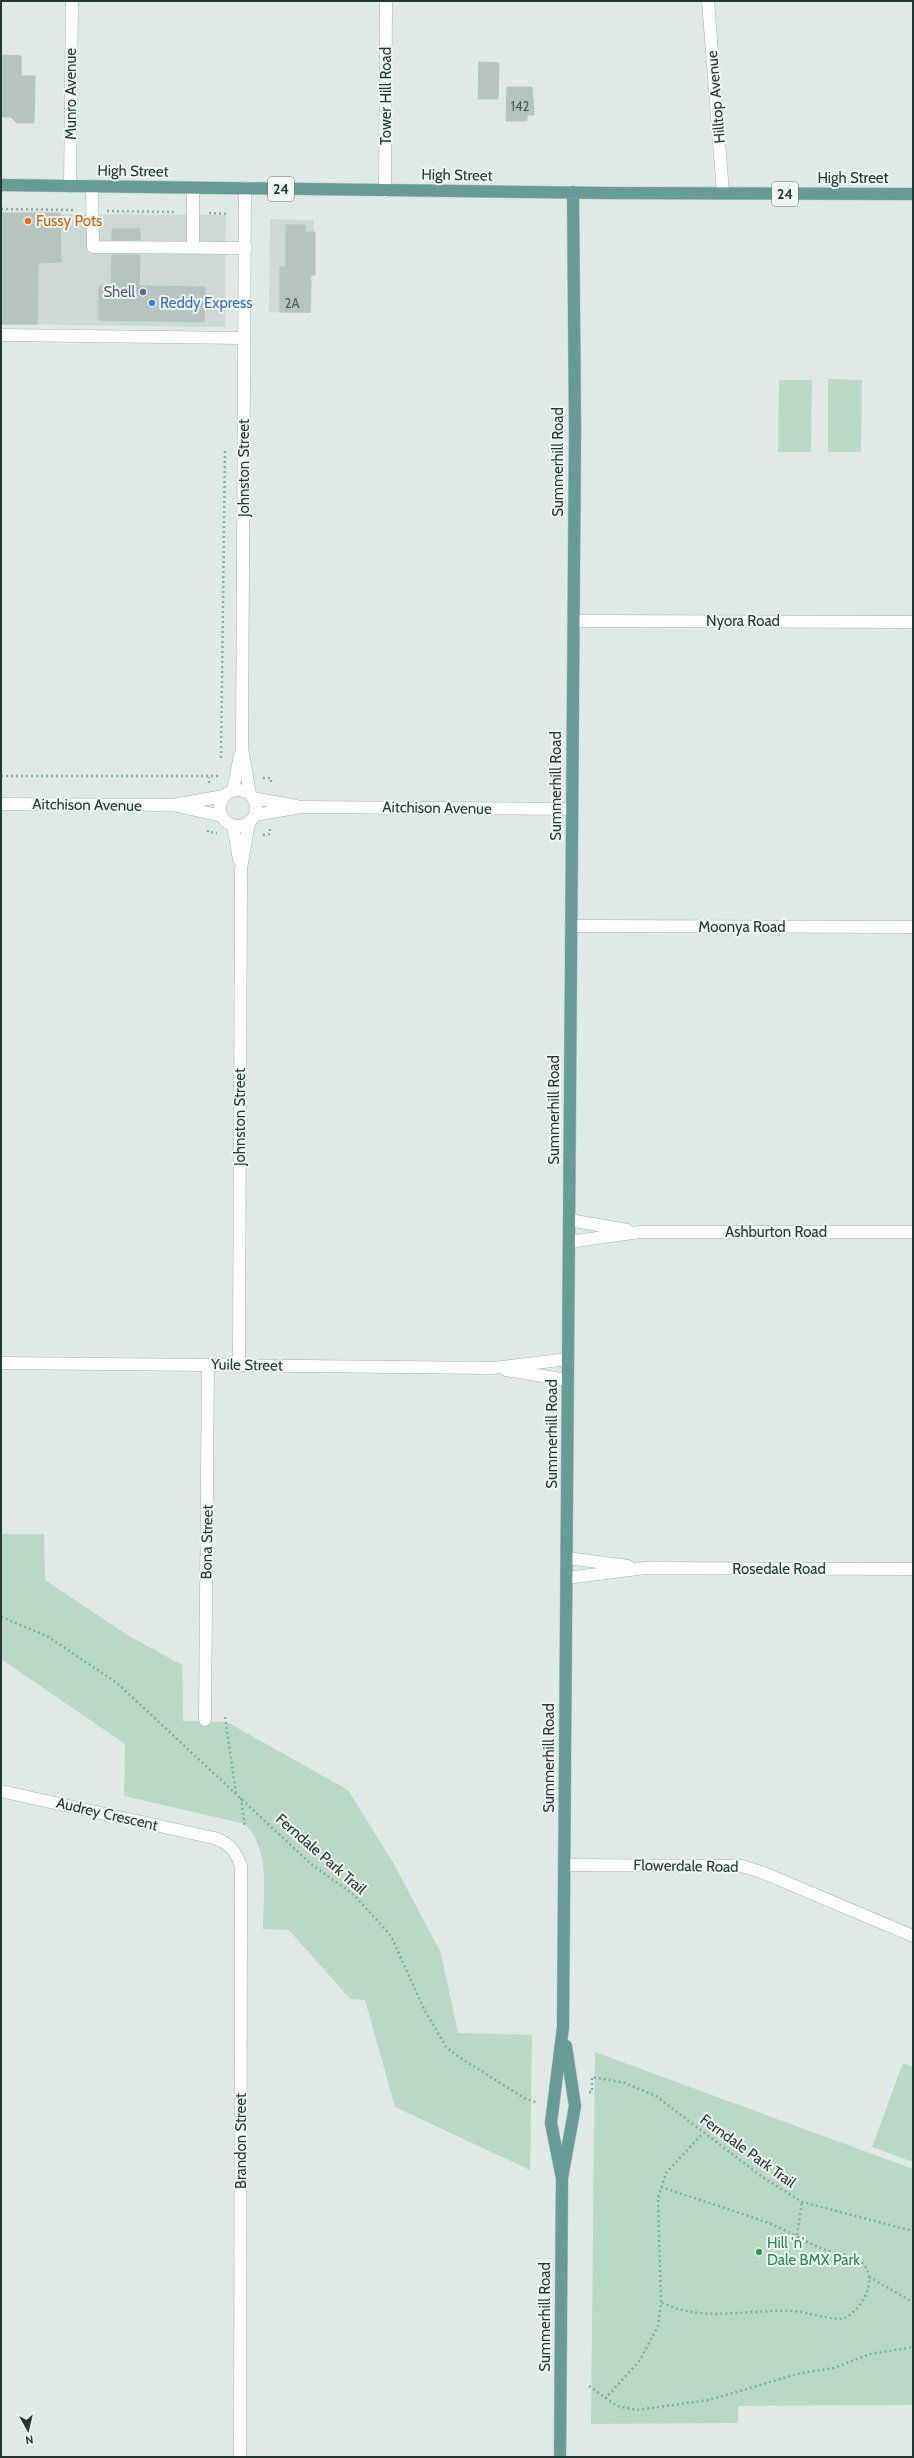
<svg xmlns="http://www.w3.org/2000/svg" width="914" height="2458" font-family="Cabin,sans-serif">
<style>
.built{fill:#ced9d5}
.green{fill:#b9d9c6}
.building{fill:#b5c4bf;stroke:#b2c2be}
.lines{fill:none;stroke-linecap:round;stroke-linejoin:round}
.minor-casing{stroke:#a3b0ad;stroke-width:13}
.major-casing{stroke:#bdc3c2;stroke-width:13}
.path{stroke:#82aba3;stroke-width:2.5;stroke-dasharray:2 3;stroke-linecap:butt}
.minor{stroke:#fff;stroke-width:12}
.major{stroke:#679c94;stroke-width:12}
.food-dot{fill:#e8710a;stroke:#eff6f4;stroke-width:1.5}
.service-dot{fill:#5c6f8a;stroke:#eff6f4;stroke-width:1.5}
.shop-dot{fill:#3f7fe0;stroke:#eff6f4;stroke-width:1.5}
.leisure-dot{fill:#2e9e5b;stroke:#eff6f4;stroke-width:1.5}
.labels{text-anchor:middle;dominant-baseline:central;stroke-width:4;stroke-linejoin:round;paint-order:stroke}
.number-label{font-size:13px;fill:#475b58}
.shield{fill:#eff6f4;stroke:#60716e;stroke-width:1}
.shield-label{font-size:14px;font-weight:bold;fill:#223835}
.street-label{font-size:15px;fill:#223835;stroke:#eff6f4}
.food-label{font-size:15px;fill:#c56008;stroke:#eff6f4;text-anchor:start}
.service-label{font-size:15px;fill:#4e5e75;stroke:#eff6f4;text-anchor:end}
.shop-label{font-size:15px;fill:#366cbe;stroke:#eff6f4;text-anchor:start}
.leisure-label{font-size:15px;fill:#27864d;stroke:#eff6f4;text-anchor:start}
</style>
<rect width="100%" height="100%" fill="#dfe9e6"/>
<path class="built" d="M38,214L226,215L225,327L1,324Z
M270,219L314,220L311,313L269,312Z"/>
<path class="green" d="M828,379L862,380L861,452H828Z
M779,380H812L811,452H778Z
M1,1534H44L45,1580L129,1636L182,1665L183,1721L227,1722L348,1790L394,1864L441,1953L458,2033L532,2035L530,2170L395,2107L365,2000L350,1999L289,1930L263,1929C263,1895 271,1850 245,1824L124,1796L125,1744L1,1659Z
M595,2052L913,2169V2405L738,2406V2423L591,2424Z
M903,2063L913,2067V2162L872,2147Z"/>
<path class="building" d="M1,55L21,56V76H35L34,123H17L11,117H1Z
M479,62L499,63L498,99H478Z
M507,87H532L534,115H527V121H506Z
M1,213H60L61,262L38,263L37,324H1Z
M286,225H305V232H315V275H310V312H280V267H286Z
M112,229H140V240H112Z
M112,255H140L139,286L205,287L204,322L99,320V286H111Z"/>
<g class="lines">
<defs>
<path id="minor" d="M708,1L723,193
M70,186L72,1
M92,186L93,247L246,248
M193,188V248
M245,188L242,748L250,794
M385,191L386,1
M1,335L244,338
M573,621L913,622
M233,790L240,755
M220 808a18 18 0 1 1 36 0a18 18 0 1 1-36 0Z
M253,798L296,806
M1,804L173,805L222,816
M178,804L224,796
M255,815L301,807L572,809
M233,825L239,860
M571,926L913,927
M569,1220L627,1230
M569,1242L639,1232H913
M1,1363L493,1368L568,1359
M239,1365L241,869L249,822
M506,1370L568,1380
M567,1558L628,1566
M567,1578L645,1568L913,1569
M205,1720L208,1365
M1,1791L214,1838C229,1843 236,1851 241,1866L240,2457
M564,1865L742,1866L764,1873L913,1936"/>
<path id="major" d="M1,185L605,193L913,194
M562,2178L551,2123L563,2027L575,429L573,192
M560,2457L562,2178L575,2106L566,2046"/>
</defs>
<use href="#minor" class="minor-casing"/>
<use href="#major" class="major-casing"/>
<path class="path" d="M1,209L76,210
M107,211L176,212
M209,213L228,214
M221,758L225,449
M1,776H220
M263,778H271V785
M209,783V777
M208,830V832L217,833
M263,835L270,834V828
M1,1617L47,1636L117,1683L311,1864L354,1895L391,1936L424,2009L446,2047L459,2057L524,2098L538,2103
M225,1717L236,1793
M241,1798L245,1828
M589,2092H592V2077L625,2083L656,2096L761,2176L802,2202L913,2231
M661,2187C696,2199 733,2210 768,2223C788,2230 806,2243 826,2250C836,2254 849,2254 858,2260C882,2275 863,2310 843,2319C825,2319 809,2312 791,2311C748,2309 701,2323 661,2302
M797,2235L802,2202
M869,2277L913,2302
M589,2386L617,2406L637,2410L709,2400L801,2373L834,2368L870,2354L913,2347
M605,2399L640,2360L658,2326L661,2302L658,2198L666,2173L703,2133"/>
<use href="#minor" class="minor"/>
<use href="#major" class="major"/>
</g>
<circle class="food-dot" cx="28" cy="221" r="4"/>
<circle class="service-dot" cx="143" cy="292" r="4"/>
<circle class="shop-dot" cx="152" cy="303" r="4"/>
<circle class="leisure-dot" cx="759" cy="2252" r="4"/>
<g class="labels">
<g class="number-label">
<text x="520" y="106">142</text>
<text x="292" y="303">2A</text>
</g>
<g class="shield">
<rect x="268" y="177" width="26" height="24" rx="3"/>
<rect x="772" y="182" width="26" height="24" rx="3"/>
</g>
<g class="shield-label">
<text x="281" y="189">24</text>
<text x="785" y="194">24</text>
</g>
<g class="street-label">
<text transform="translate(71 94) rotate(-90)">Munro Avenue</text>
<text transform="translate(386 96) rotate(-90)">Tower Hill Road</text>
<text transform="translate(716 97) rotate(-95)">Hilltop Avenue</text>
<text transform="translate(133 171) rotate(1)">High Street</text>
<text transform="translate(457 175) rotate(1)">High Street</text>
<text x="853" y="178">High Street</text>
<text transform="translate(558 462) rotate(-90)">Summerhill Road</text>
<text transform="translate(244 468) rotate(-90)">Johnston Street</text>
<text x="743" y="621">Nyora Road</text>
<text transform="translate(556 786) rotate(-90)">Summerhill Road</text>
<text transform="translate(87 805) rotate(1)">Aitchison Avenue</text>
<text transform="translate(437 808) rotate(1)">Aitchison Avenue</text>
<text x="742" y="927">Moonya Road</text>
<text transform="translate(554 1110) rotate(-90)">Summerhill Road</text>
<text transform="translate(240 1117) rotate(-90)">Johnston Street</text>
<text x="776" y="1232">Ashburton Road</text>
<text transform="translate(247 1365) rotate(1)">Yuile Street</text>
<text transform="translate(552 1434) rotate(-90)">Summerhill Road</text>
<text transform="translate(207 1542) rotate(-89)">Bona Street</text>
<text x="779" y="1569">Rosedale Road</text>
<text transform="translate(549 1758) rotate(-90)">Summerhill Road</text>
<text transform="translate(107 1814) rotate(13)">Audrey Crescent</text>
<text transform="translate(321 1854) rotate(41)">Ferndale Park Trail</text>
<text transform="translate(686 1866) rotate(1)">Flowerdale Road</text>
<text transform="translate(241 2141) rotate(-90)">Brandon Street</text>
<text transform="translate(748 2151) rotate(36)">Ferndale Park Trail</text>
<text transform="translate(545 2317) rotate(-90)">Summerhill Road</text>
</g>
<g class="food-label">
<text x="36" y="221">Fussy Pots</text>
</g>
<g class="service-label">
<text x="135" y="292">Shell</text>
</g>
<g class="shop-label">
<text x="160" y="303">Reddy Express</text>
</g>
<g class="leisure-label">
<text x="767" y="2243">Hill 'n'<tspan x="767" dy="17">Dale BMX Park</tspan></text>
</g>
</g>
<rect width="914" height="2458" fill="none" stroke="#223835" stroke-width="4"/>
<g transform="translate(28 2430) rotate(172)" stroke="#eff6f4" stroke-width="3" paint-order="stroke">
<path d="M0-3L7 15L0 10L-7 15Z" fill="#223835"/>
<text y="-6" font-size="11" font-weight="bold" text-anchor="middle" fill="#223835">N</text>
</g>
</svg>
